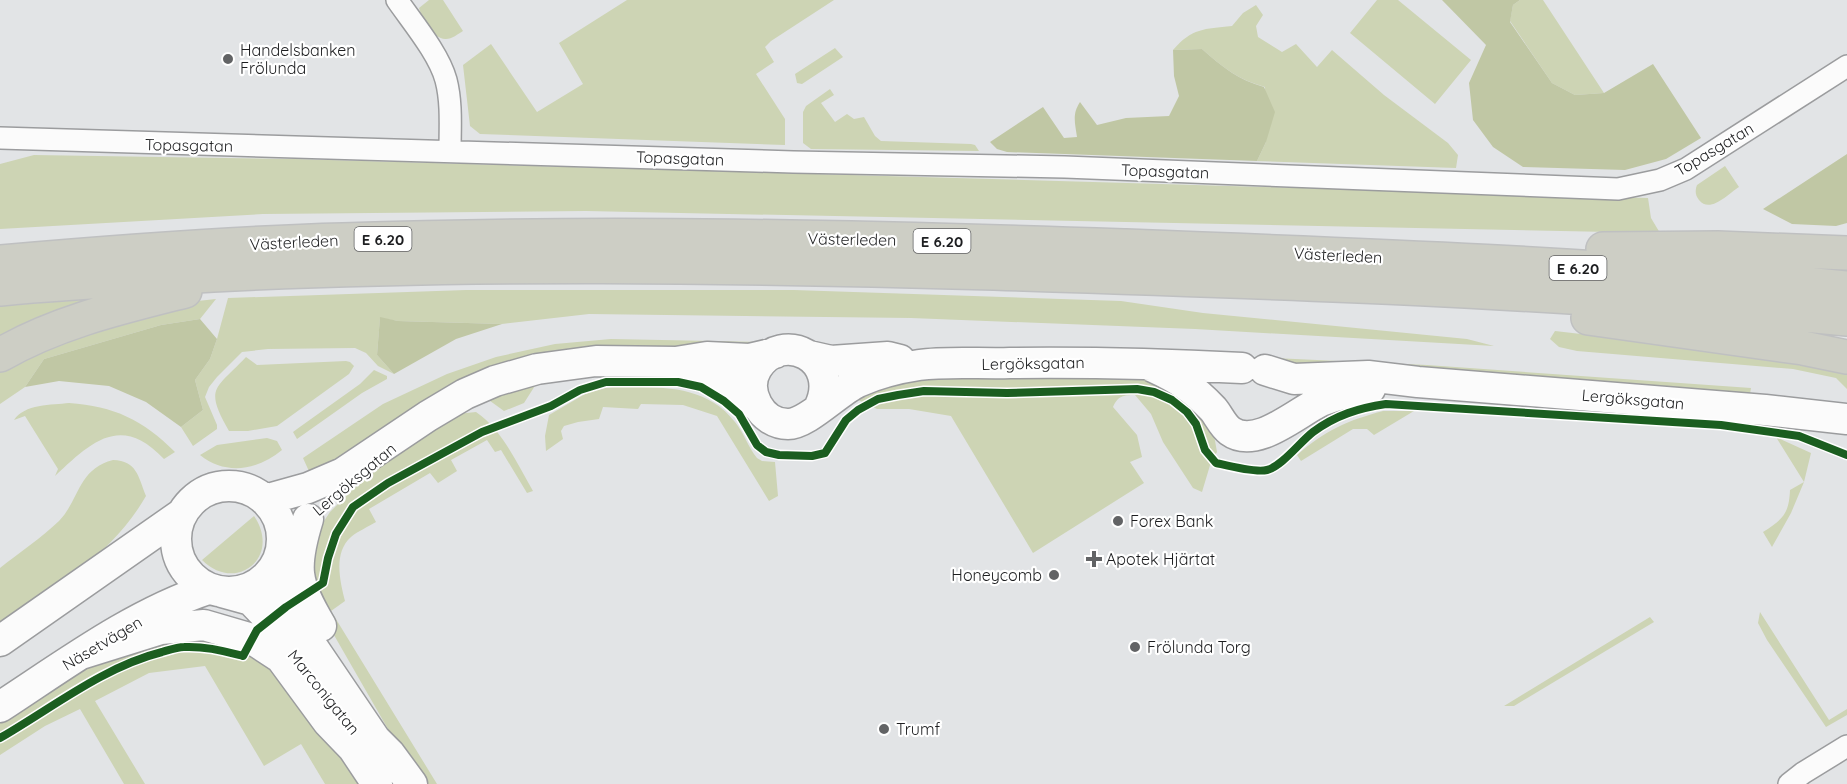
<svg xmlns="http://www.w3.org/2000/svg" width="1847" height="784" font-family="Quicksand,sans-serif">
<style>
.green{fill:#cdd4b4}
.forest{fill:#c0c7a4}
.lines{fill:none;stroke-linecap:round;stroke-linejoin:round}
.street-casing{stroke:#9b9c9e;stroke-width:24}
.secondary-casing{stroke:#9b9c9e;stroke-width:33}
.highway-casing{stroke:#bfc0c1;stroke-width:36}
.street{stroke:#fbfbfb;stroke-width:21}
.secondary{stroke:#fbfbfb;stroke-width:30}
.highway{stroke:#cdcec5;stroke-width:33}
.cycleway-casing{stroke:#fff;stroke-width:11}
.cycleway{stroke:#1b5e20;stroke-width:8}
.poi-dot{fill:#626365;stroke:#fff;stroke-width:2}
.labels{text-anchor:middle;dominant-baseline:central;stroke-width:4.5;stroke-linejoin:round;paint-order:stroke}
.shield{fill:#fff;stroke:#616263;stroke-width:1.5}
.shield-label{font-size:15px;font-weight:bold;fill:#1d1e20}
.poi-label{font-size:16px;fill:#1d1e20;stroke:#fff;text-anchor:start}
.street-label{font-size:16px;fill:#1d1e20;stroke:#fff}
</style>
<rect width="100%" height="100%" fill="#e2e4e6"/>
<path class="green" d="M429,0H443L463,31C458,34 452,39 446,39C434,40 422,18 419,8Z
M627,0H834L771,41L765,47L774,62L756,74L785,119V145L480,134L470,126L463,65L491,44L537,112L583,84L559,43Z
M1377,0H1398L1471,60L1435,104L1350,33Z
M1520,0H1543L1604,93L1575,95L1552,83L1510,21L1513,5Z
M1256,5L1263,15L1256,26L1258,37L1282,52L1296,44L1317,67L1332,50L1384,95L1448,143L1458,155L1456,168L1257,161L1266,142L1265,87C1239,80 1222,67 1202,49L1173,50C1192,28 1204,29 1232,26L1243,13Z
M835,48L843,57L802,84L797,83L795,74Z
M830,89L834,95L821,103L835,122L847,114L854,119L864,117L875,136L881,141L971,144L975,145L979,151L811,149L803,143V112L806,106Z
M34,155L294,159L1648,198L1651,218L1660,233L586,211L263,214L0,229V164Z
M1725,166L1739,187C1728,194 1710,214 1699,200C1695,195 1695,190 1697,185Z
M466,290H794L1121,301L1203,313L1467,339L1494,346L1195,329L911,318L589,314L502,324L398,321L380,318L377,355L394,374L378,366L366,353L355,348L268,349L242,352L217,377L209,387L205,397L217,425V429L193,446L181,427L203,410L195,380L210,359L217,339L228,298Z
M107,298L0,342V306Z
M216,299L200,319L161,325L44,359L25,387L0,404V363L170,304Z
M1555,331L1728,351L1847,371V389L1836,378L1793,369L1577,351L1559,347L1550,339Z
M611,339L765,342L766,348L561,351L312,478L303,458L383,404L447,374L496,357L555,344Z
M246,357L257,365L346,361L350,362L354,366L349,374L277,426L248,431H229C204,387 215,390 246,357Z
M1273,358L1427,365L1751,388L1750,394L1369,367L1295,372Z
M374,370L387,376V379L362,393L297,439L293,432L297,429L360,384Z
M925,376H1147L1184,391L1214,435L1217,452L1211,462L1202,492L1193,488L1163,442L1151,414L1135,395C1123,395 1118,396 1113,407L1137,435L1142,457L1130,462L1144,483L1033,553L951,416L909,409H877L850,396Z
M538,381L524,403L504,411L486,398Z
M613,387C657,387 705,383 735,422C744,433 748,447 757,458L762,461L775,462L778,496L769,501L717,416L683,405L641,404L638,409L603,407L599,419L578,422L564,426L561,431L563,439L546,451L545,436L549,415L585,394L597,389Z
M69,403C114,406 143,420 175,452L164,459C121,413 91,442 55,476L58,469L25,416L14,420C24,404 52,405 69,403Z
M1383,411H1414L1374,435L1367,429H1353L1301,461L1297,455C1326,430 1346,421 1383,411Z
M476,412C502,429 517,464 533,491L527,493L501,450L495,452L487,440L451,460L457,471L438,483L430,473L369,509L376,522C368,527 358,531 351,537C333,553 340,581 345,601L331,611L437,784H424L404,757L315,602L313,542L318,530L330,512L357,485L386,461L457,414Z
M1776,437L1811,453L1804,482L1791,513L1772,547L1763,532C1783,519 1789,514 1790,490L1804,482Z
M267,438L277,441L282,450C258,470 226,476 200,455L217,445Z
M113,460C137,461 138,476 146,496C113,554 55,589 0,625V568C19,553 41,538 59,521C80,499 78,469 113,460Z
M254,516C282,557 236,594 202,560Z
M1760,612L1829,720L1847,709V715L1826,727L1767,640L1758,623Z
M1650,617L1654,622L1514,706H1504Z
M163,636L234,639L279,668L360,784H325L301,744L264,766L205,666L149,673L95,701L145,784H124L80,709L45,726L0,755V722L88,666Z"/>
<path class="forest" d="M1442,0H1520L1513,5L1510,22L1552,83L1575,95L1604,93L1653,64L1701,138L1666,159L1625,170L1523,167L1493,147L1473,120L1469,83L1486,45Z
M1202,49C1222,67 1239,80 1264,87L1275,112L1266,142L1257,161L1007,152L997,149L990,142L1043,107L1064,138L1077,137C1075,123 1072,114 1080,102L1097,125L1126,118L1169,116L1179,96L1174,76L1173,50Z
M1847,154V223L1836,226L1792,224L1763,209Z
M380,317L398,321L502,324L456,339L394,374L377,355Z
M200,319L217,339L210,359L195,380L203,410L181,427L146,402L109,386L59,381L25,387L44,359L161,325Z"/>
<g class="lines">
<defs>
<path id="street" d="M397,0C413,23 439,54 446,80C452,103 450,128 450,151
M0,138L793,162L1065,167L1618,189L1660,180L1686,169L1847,66
M1789,784L1803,773L1847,746"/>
<path id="secondary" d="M809,356L831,361L888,357L900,360
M682,364C710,373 734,386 757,406
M1153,367C1179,379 1193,388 1213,409C1219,416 1222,425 1230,431C1256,450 1296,413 1321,401C1337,394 1353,391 1370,389
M1265,370L1294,379L1368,376L1418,382L1765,410L1847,419
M819,408C843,359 782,328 757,368C743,391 761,424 788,424C807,424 837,392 858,382C876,374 899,368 919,365C947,361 981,364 1010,363C1088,362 1165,364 1242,368
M176 539a53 53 0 1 1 106 0a53 53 0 1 1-106 0Z
M265,500L308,488L343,473L428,416L465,394L495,381L537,369L596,361L676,362L707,357L749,359L775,353
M308,519C293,568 295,582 321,626
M278,561L279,588L293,618L375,739L390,754L412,784
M222,592L251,600L274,624L293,651
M0,641L183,513
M81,654L161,629L204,625L252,639L281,658L328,722L353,748
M0,707C66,664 133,614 208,589
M345,732L353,748L377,784"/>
<path id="highway" d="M1603,249L1718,248L1847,253
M0,262C114,252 229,243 343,240C603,231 864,237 1124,246C1365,255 1607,264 1847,288
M0,289C71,282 142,279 213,275C473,262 733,266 994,273C1279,282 1563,291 1847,319
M1588,318L1803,348L1847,357
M0,355C57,322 122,307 185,291"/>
</defs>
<use href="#street" class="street-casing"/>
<use href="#secondary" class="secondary-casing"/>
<use href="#highway" class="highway-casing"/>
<use href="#street" class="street"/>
<use href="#secondary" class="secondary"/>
<use href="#highway" class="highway"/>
<defs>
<path id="cycleway" d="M0,738C52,708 103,667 162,652C169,650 177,647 184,647C205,646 223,651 243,656L257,630L286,607L323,583L328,558L336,534L353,507L388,483L482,432L551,406L580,390L606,382H678L701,387L724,401L739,414L757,445L766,452L779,455L812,456L825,453L846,420L858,410L878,399L898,395L924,391L1007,393L1137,389L1154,392L1172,400L1187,412L1196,424L1205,450L1216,463C1229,466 1255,473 1267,470C1282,466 1300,442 1313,432C1336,415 1359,408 1386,404L1721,425L1799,436L1847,455"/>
</defs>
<use href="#cycleway" class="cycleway-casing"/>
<use href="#cycleway" class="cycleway"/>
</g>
<g class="poi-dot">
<circle cx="228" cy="59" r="6"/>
<circle cx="1118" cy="521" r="6"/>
<path d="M1091 550h6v6h6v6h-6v6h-6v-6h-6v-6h6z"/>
<circle cx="1054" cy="575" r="6"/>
<circle cx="1135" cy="647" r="6"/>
<circle cx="884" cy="729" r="6"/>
</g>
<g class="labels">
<g class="shield">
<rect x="354.5" y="227" width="57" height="24" rx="4.5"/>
<rect x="913.5" y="229" width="57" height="24" rx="4.5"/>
<rect x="1549.5" y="256" width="57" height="24" rx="4.5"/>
</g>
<g class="shield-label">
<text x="383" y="239">E 6.20</text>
<text x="942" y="241">E 6.20</text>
<text x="1578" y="268">E 6.20</text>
</g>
<g class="poi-label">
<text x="240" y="50">Handelsbanken<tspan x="240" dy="18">Frölunda</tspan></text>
<text x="1130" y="521">Forex Bank</text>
<text x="1106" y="559">Apotek Hjärtat</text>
<text x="1042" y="575" text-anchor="end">Honeycomb</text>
<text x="1147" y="647">Frölunda Torg</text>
<text x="896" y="729">Trumf</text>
</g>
<g class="street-label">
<text transform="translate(189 145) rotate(1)">Topasgatan</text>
<text transform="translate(1714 149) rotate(-31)">Topasgatan</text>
<text transform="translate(680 158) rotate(2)">Topasgatan</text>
<text transform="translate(1165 171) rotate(2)">Topasgatan</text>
<text transform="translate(852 239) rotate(1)">Västerleden</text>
<text transform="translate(294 242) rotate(-3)">Västerleden</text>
<text transform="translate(1338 255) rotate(3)">Västerleden</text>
<text transform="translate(1033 363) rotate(-1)">Lergöksgatan</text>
<text transform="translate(1633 399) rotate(5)">Lergöksgatan</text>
<text transform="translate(354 479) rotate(-40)">Lergöksgatan</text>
<text transform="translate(102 643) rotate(-31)">Näsetvägen</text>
<text transform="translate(324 692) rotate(51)">Marconigatan</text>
</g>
</g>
</svg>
